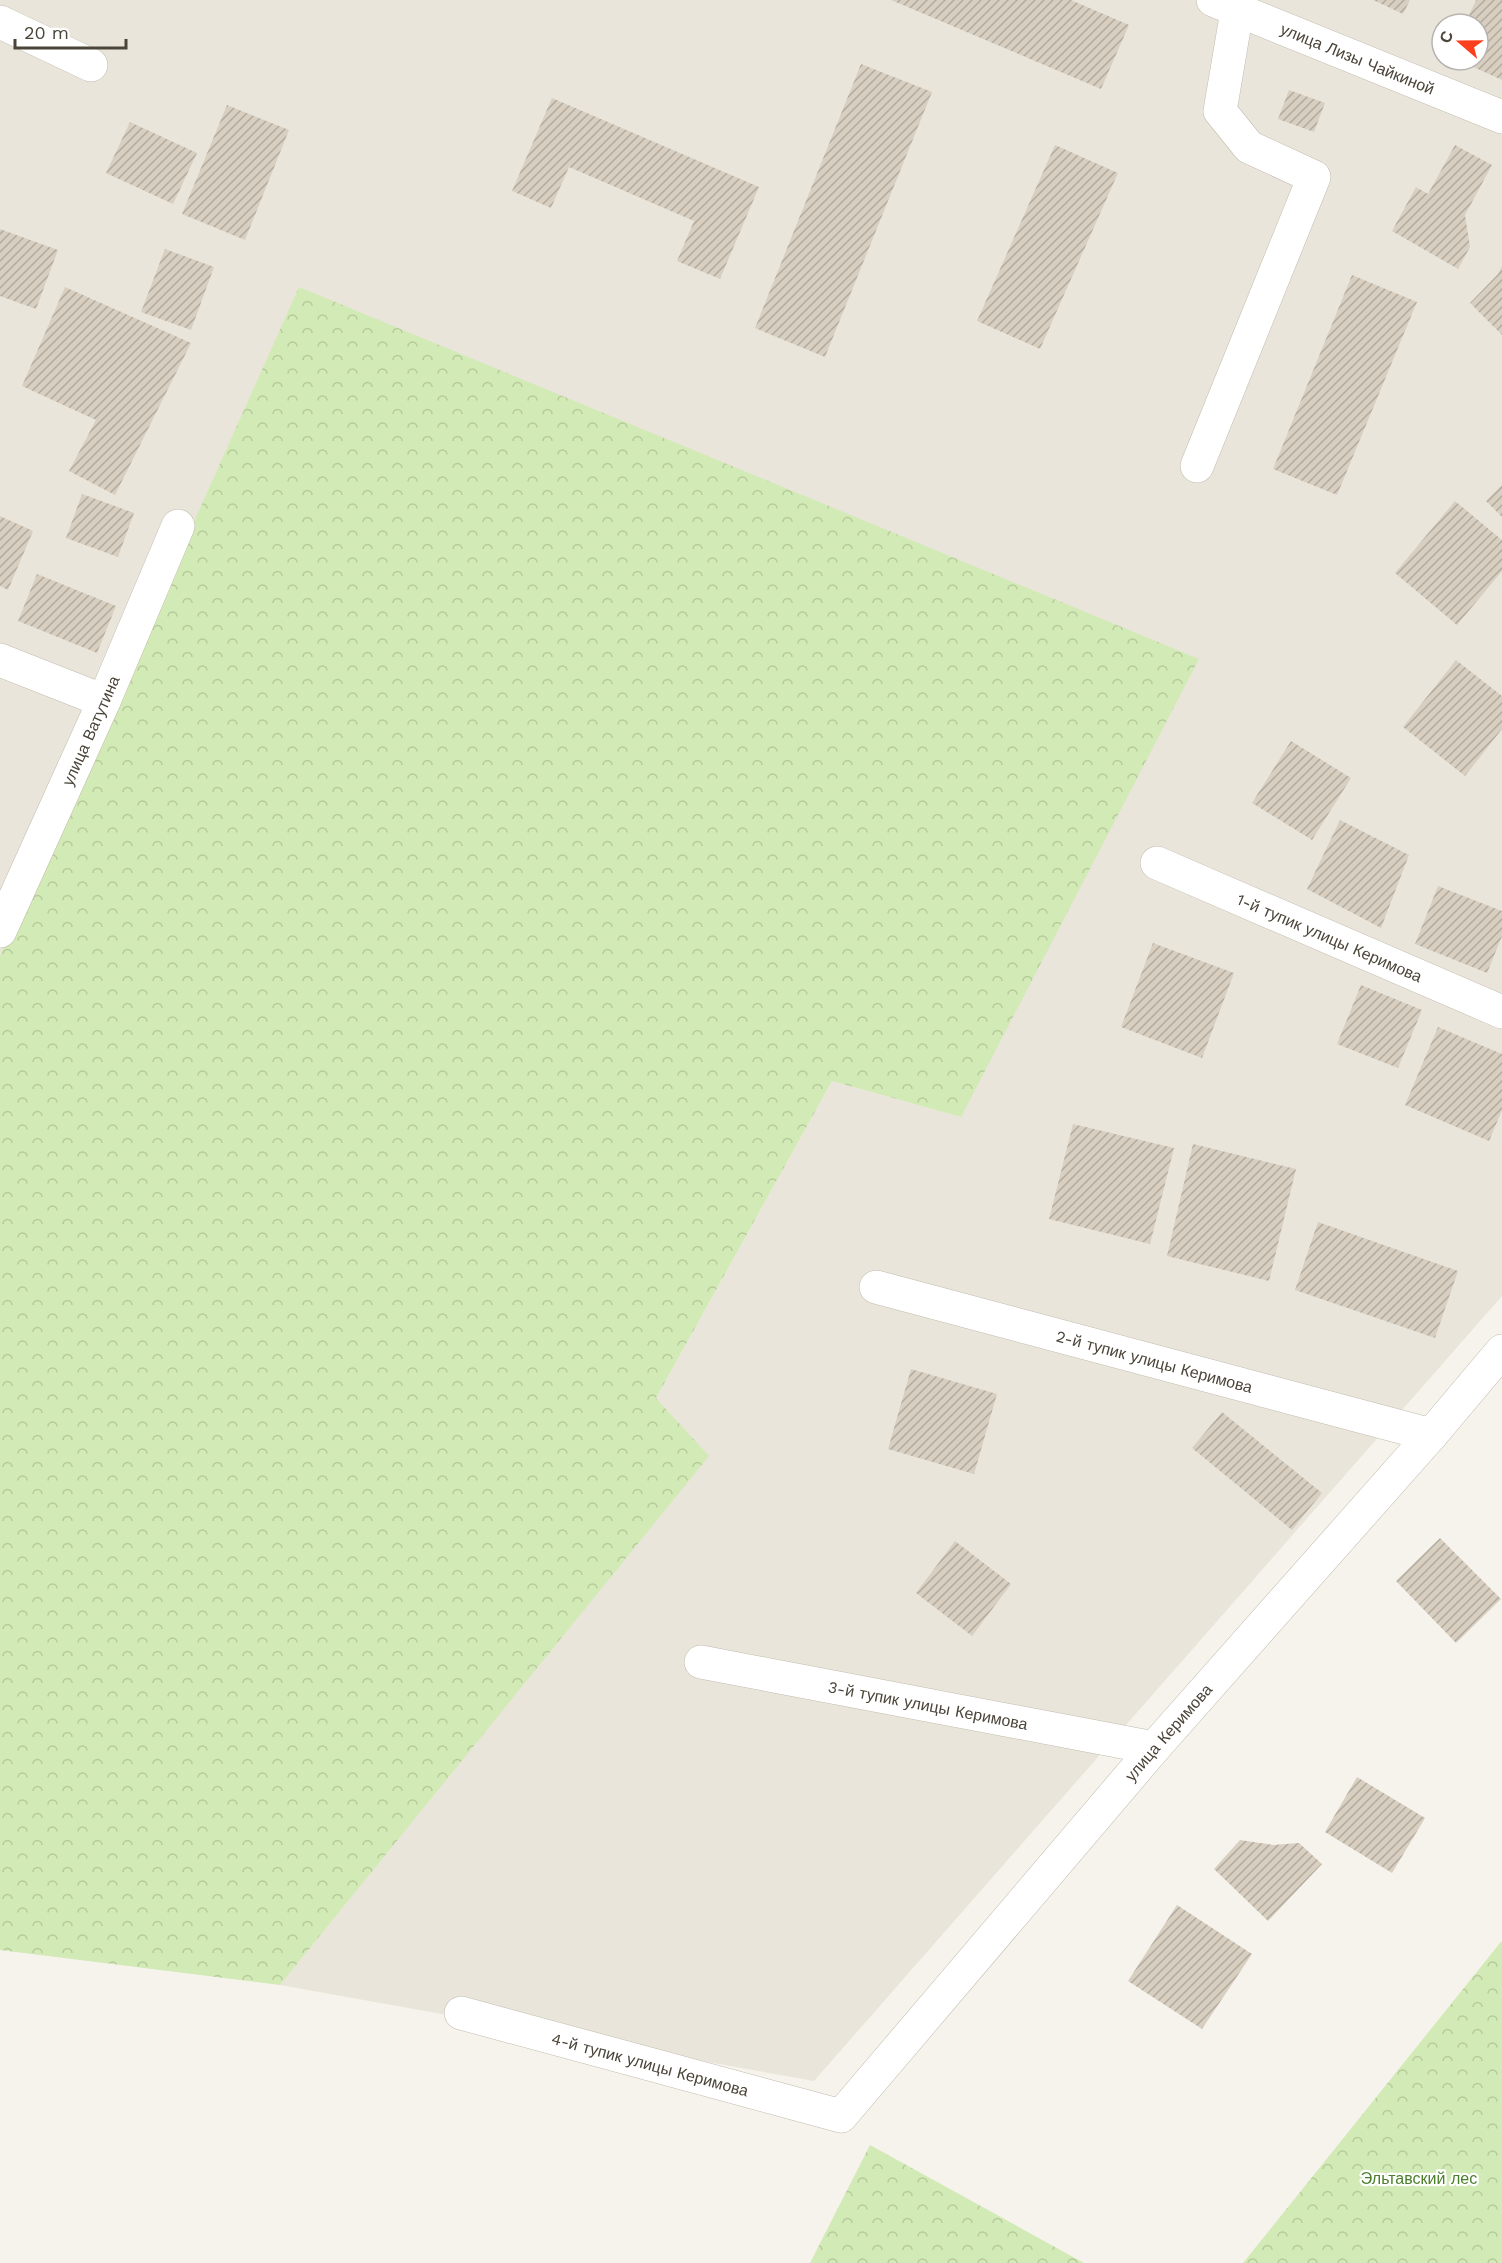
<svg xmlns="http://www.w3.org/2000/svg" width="1502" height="2263" font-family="'Work Sans',sans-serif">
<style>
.residential{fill:#eae5da;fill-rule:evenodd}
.forest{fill:url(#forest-crowns)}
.building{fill:url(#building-hatch)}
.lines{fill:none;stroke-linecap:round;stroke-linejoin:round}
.minor-casing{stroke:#c2bbae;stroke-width:34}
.minor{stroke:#fff;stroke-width:33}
.labels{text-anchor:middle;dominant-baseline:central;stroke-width:4.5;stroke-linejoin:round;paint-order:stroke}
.street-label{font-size:16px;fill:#4b4439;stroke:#fff}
.park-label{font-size:16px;fill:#4a7f2a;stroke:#fff}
</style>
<defs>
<pattern id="forest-crowns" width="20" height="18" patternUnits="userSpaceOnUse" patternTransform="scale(1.5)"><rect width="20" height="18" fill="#d2eab5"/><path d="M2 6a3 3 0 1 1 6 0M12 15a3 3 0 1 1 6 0" fill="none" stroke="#b6ca9c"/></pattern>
<pattern id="building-hatch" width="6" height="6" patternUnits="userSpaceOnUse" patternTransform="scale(1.5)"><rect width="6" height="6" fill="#d8cfc1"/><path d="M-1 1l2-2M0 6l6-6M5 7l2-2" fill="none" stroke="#b1aa9e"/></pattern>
</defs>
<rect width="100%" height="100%" fill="#f6f3ec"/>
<path class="residential" d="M0,0H1502V1296L814,2081L280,1985L708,1456L656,1398L832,1081L961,1117L299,288L0,955ZM1442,24H1478V60H1442Z"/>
<path class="forest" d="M299,287L1199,659L961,1117L832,1081L656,1398L709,1456L280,1985L0,1950V955Z
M1502,1941V2263H1243L1500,1943Z
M870,2145L1084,2263H810Z"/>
<path class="building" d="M891,0H1071L1129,25L1101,89Z
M1373,0H1410L1403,14Z
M1476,0H1502V80L1458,60H1478V24H1465Z
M861,64L932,92L825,357L755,328Z
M1289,90L1325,103L1314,132L1278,119Z
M552,98L759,187L720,279L677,261L694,221L569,167L551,208L512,191Z
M227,105L289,130L245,240L182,214Z
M130,122L197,153L173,204L106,173Z
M1055,145L1118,173L1040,349L977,321Z
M1455,145L1492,165L1465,215L1470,247L1458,269L1392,231L1416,187L1428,194Z
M0,229L58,250L36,309L0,296Z
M165,249L214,267L191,330L141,312Z
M1502,266V335L1470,303L1498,274Z
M1352,275L1417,302L1337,495L1273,469Z
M65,287L191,343L115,495L69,471L96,420L22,386Z
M1502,485V517L1486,501Z
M82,494L134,513L118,557L66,538Z
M1455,501L1502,540V571L1457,625L1395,573Z
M0,516L33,531L8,590L0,586Z
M37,574L116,606L97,653L18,621Z
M1456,660L1502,696V729L1465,776L1403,727Z
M1291,741L1351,778L1312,840L1252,803Z
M1340,820L1409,855L1381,928L1307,889Z
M1438,886L1502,911V936L1487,973L1415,944Z
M1153,943L1234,973L1202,1058L1121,1027Z
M1361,985L1422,1010L1398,1068L1337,1044Z
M1438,1027L1502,1054V1110L1489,1141L1405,1105Z
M1073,1124L1174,1148L1150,1244L1049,1219Z
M1193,1144L1296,1169L1269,1281L1167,1256Z
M1318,1222L1458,1271L1435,1338L1295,1290Z
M911,1369L997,1394L974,1474L888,1449Z
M1222,1412L1322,1493L1292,1530L1192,1448Z
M1440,1538L1501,1599L1456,1643L1396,1581Z
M955,1541L1011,1584L972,1636L916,1593Z
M1357,1777L1425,1818L1392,1873L1325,1832Z
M1240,1840L1273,1845L1299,1843L1322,1864L1268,1921L1214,1869Z
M1177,1905L1252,1954L1202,2029L1128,1981Z"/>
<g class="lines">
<defs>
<g id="minor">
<path id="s1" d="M1213,0L1502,117"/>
<path d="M0,22L91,65"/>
<path d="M1197,466L1314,177L1249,147L1220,111L1237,11"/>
<path d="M0,660L104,701"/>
<path id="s2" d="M1157,863L1502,1012"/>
<path id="s3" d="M0,931L104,701L178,526"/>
<path id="s4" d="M876,1287L1431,1435"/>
<path id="s5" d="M701,1662L1154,1748"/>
<path id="s6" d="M461,2013L841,2116L1154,1748L1431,1435L1502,1351"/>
</g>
</defs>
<use href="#minor" class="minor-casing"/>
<use href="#minor" class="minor"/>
</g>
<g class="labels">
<g class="street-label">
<text stroke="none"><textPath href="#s1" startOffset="156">улица Лизы Чайкиной</textPath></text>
<text stroke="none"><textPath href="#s3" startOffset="220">улица Ватутина</textPath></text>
<text stroke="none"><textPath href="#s2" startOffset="188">1-й тупик улицы Керимова</textPath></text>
<text stroke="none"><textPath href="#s4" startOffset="288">2-й тупик улицы Керимова</textPath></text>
<text stroke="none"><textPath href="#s5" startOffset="231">3-й тупик улицы Керимова</textPath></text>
<text stroke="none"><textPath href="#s6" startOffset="898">улица Керимова</textPath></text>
<text stroke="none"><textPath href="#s6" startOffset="196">4-й тупик улицы Керимова</textPath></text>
</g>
<g class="park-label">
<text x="1419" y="2178">Эльтавский лес</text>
</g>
</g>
<g transform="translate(1460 42) rotate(290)"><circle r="28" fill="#ffffff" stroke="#b7b4b0" stroke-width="1.5"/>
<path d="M0-4.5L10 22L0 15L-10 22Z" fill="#fc3f1d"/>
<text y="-9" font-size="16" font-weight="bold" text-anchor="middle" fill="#4b4439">С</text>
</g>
<path d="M15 39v9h111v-9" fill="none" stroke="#4b4439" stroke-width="3"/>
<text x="24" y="39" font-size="18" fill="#4b4439" stroke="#ffffff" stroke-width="4.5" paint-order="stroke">20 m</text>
</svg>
